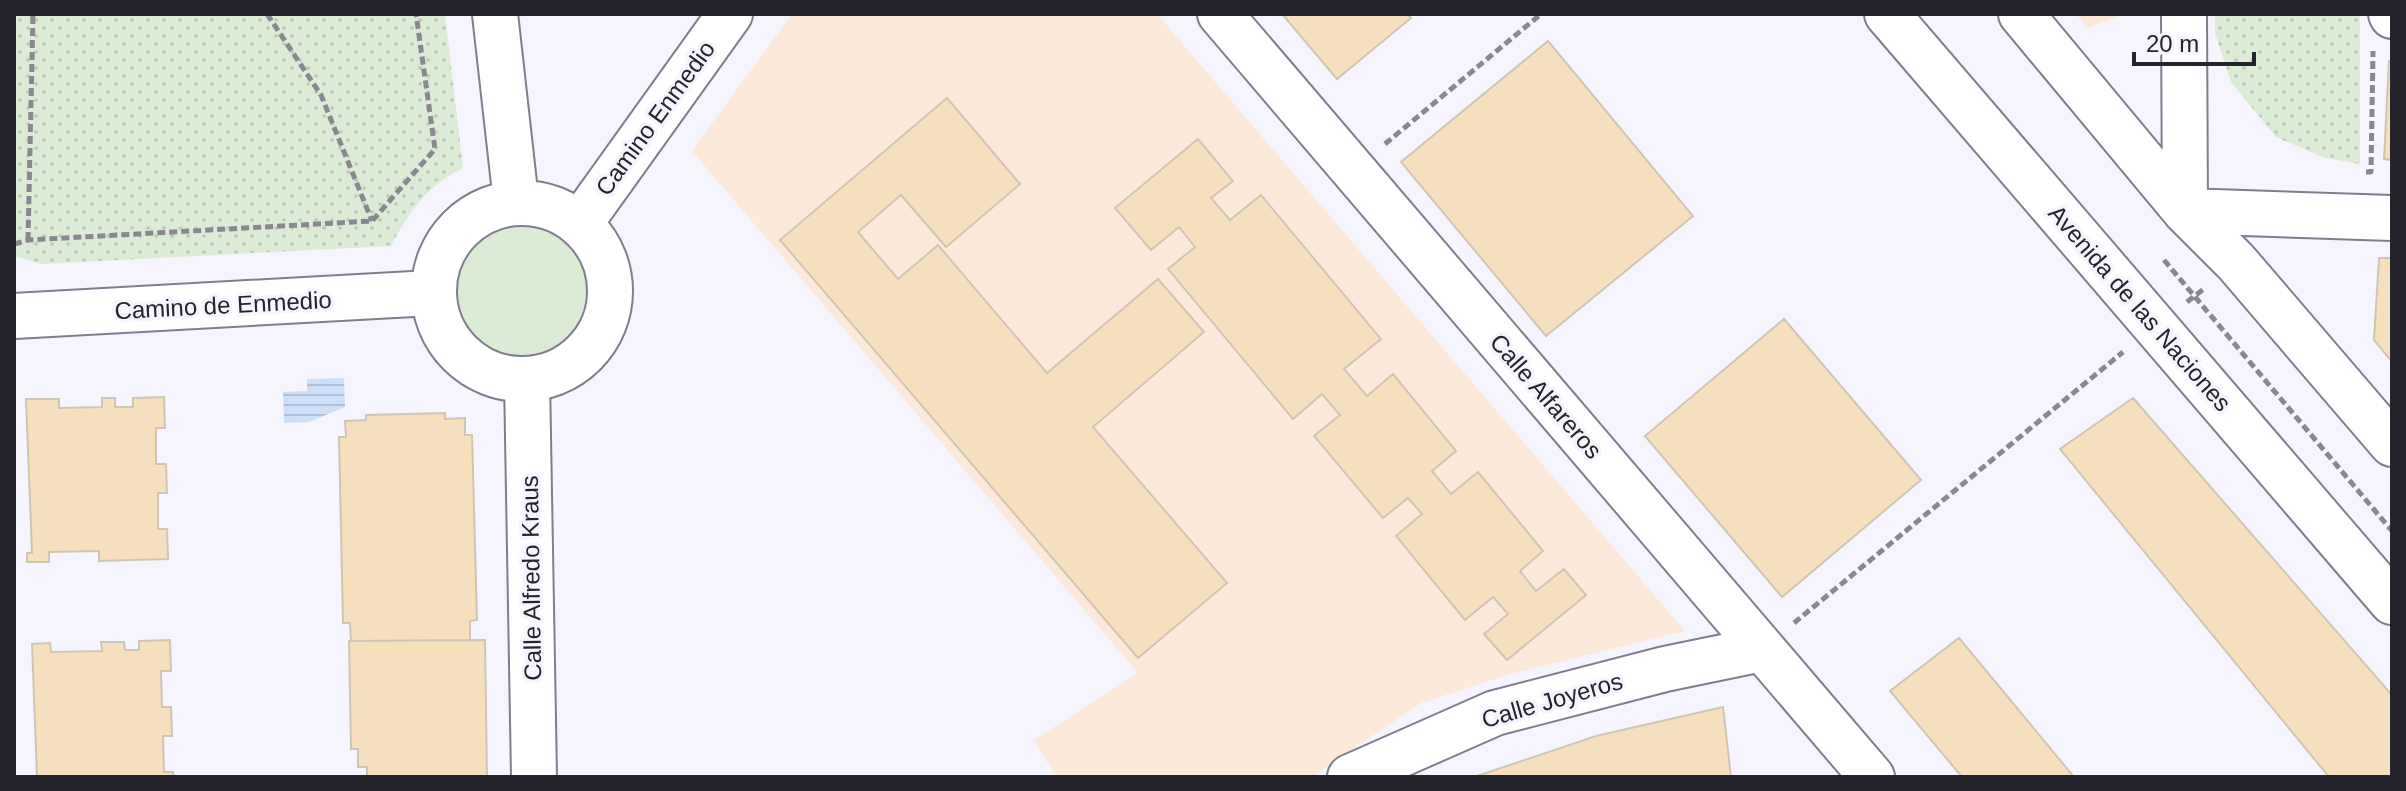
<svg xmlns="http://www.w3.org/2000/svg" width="2406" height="791" font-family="Arial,sans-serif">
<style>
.education{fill:#fce9d9}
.green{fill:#dcebd6}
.park{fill:url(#park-dots)}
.water{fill:url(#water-rules)}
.building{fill:#f6dfbc;stroke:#d0c5b3;stroke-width:2}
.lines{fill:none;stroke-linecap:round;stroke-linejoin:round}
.minor-casing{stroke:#807d8f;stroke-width:48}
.path{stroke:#898890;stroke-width:5;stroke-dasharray:8 4;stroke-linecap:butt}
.minor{stroke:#fff;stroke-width:44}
.labels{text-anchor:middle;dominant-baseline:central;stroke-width:7;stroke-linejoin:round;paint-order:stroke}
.street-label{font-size:24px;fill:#25232b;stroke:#f6f5fd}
</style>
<defs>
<pattern id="park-dots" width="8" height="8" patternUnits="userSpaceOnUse" patternTransform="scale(2)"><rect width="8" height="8" fill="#dcebd6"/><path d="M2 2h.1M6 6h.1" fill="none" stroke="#bdc9b8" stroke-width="1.8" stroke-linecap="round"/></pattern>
<pattern id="water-rules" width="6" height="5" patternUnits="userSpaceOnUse" patternTransform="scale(2)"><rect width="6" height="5" fill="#cddef9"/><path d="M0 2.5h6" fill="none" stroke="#b0bed6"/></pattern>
</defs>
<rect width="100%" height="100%" fill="#f6f5fd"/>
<path class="education" d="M792,14H1157L1685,631L1514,673L1421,703L1312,777H1056L1034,740L1138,673L692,151Z
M2076,14H2126L2087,28Z"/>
<path class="green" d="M456 293a69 69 0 1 1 138 0a69 69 0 1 1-138 0Z"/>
<path class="park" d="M14,14H445L463,168C427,186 410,210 391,246L42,264L14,256Z
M2215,14H2360V164L2325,158L2276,137L2231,82L2215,33Z"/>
<path class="water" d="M344,378L345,407L309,422L284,423L283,392L307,391V379Z"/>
<path class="building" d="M1282,14H1407L1411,18L1337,79Z
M1548,41L1693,216L1546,336L1401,162Z
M2389,61H2392V160L2384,159Z
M947,98L1020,184L946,247L901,195L858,232L898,279L938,245L1047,373L1158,279L1204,332L1093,427L1227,583L1138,658L780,240Z
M1198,139L1233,181L1211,198L1230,220L1261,195L1381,339L1344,369L1367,396L1393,374L1456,451L1432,471L1451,494L1478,472L1543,551L1520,571L1536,591L1564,569L1586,595L1507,660L1484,634L1508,614L1493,597L1465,620L1396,536L1422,514L1408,498L1383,518L1314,436L1340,415L1322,394L1293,419L1168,269L1195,247L1179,227L1151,250L1115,208Z
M2379,258H2392V362L2374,340Z
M1784,319L1921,480L1782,597L1645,436Z
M164,397L165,428H156V464H166L167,493H158V529H167L168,559L99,561V551L49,552V562H27V553H32L26,399H59V408L102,407V398H115V407H133V398Z
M2133,398L2392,695V777H2329L2060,449Z
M445,413V419L465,418V435H472L477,620L470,621V640L351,641L350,623H343L339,437H346L345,421L366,420V415Z
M1959,638L2074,777H1962L1890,691Z
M170,640L171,671H161L162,707H171L172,736H163L164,772H173V777H37L32,644L50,643L51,652L102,651L101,642H124L125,650H139V641Z
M485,640L487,777H367V767H358V749H351L349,641Z
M1723,707L1731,777H1474L1596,736Z"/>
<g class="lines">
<defs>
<path id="minor" d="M495,14L516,201
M1220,14L1872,777
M1887,14L2392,602
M2021,14L2185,211L2236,262L2392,444
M2184,14L2185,211
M2391,14L2392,16
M434 291a88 88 0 1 1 176 0a88 88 0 1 1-176 0Z
M2185,211L2392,218
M581,222L730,14
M14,316L431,293
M527,379L534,777
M1350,777L1495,713L1665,669L1762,649"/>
</defs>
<use href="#minor" class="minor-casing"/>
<path class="path" d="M267,14L321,95L372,221
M1385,144L1541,14
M2366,172H2371L2373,51
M28,240L33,14
M14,244L28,240L372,221L435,149L416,14
M2164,260L2392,531
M2187,302L2205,288
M1794,623L2123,352"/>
<use href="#minor" class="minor"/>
</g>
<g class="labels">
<g class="street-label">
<text transform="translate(655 118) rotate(-54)">Camino Enmedio</text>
<text transform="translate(223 305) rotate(-3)">Camino de Enmedio</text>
<text transform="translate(2140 308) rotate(49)">Avenida de las Naciones</text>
<text transform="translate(1546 396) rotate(49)">Calle Alfareros</text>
<text transform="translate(531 578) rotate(-91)">Calle Alfredo Kraus</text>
<text transform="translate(1552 700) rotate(-16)">Calle Joyeros</text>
</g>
</g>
<rect width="2406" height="791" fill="none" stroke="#25232b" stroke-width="32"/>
<path d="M2134 52v12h120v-12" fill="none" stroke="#25232b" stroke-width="4"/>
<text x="2146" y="52" font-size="24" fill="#25232b" stroke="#f6f5fd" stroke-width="6" paint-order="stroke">20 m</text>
</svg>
